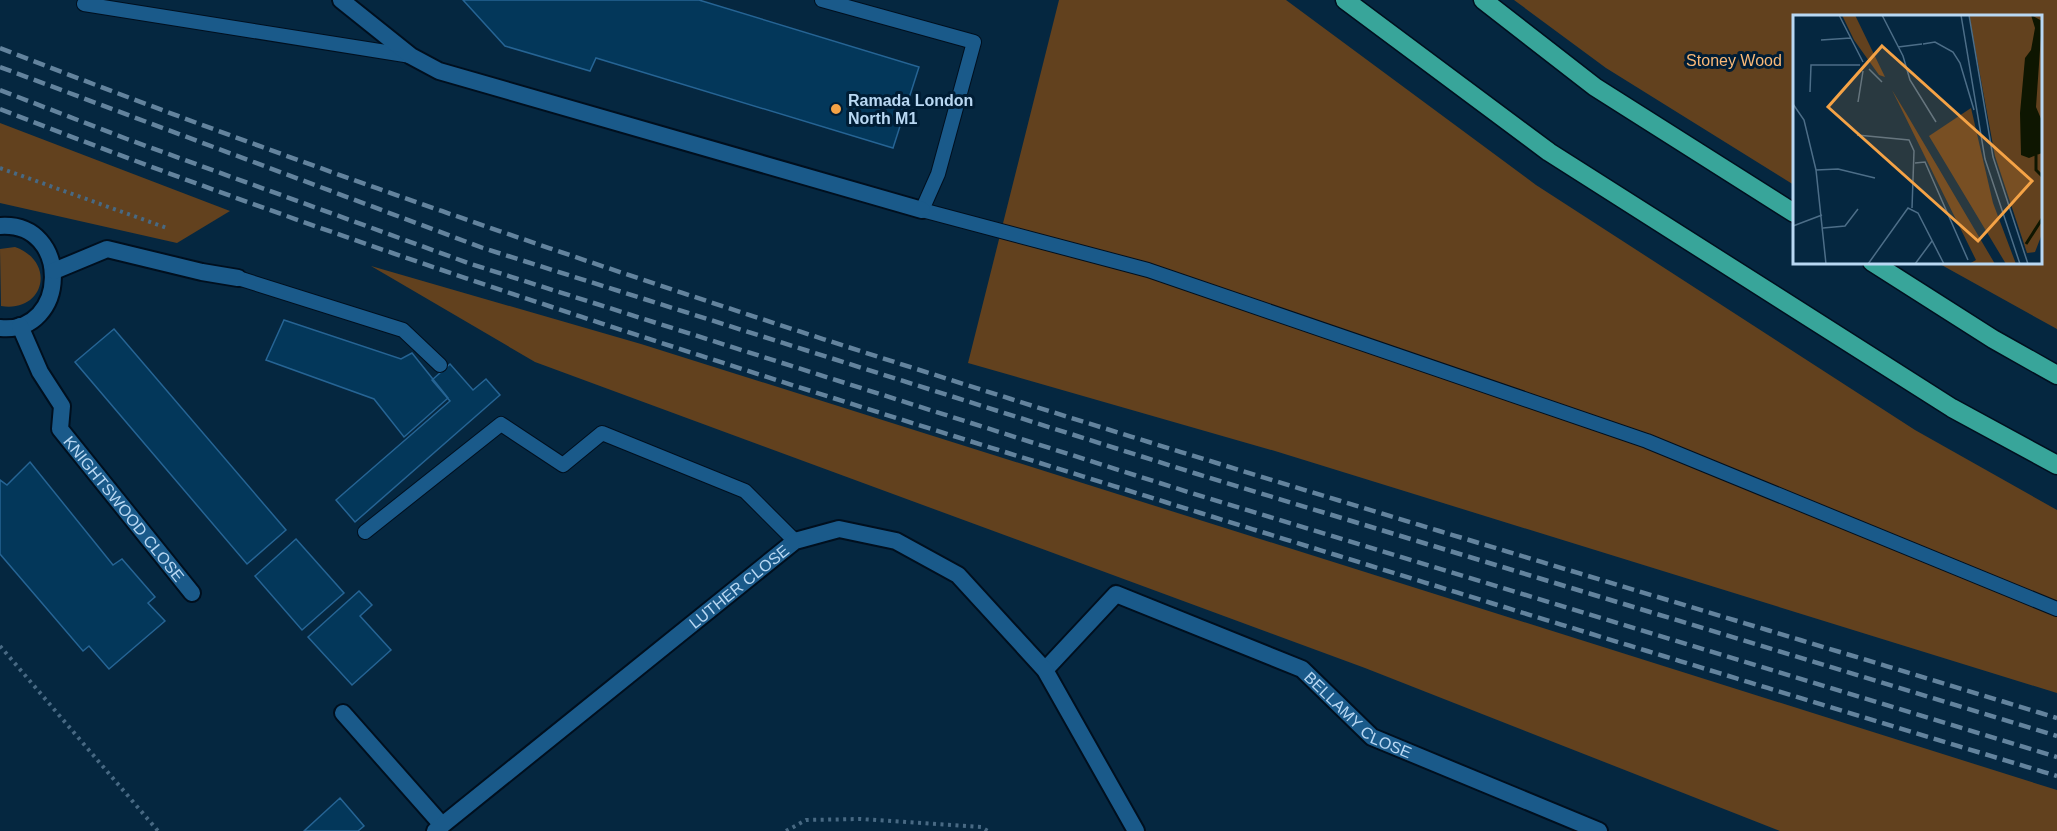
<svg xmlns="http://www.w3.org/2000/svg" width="2057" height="831" font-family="Arial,sans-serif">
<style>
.green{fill:#62411e}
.building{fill:#03375a;stroke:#266494;stroke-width:1.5}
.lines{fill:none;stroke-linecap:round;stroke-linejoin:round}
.service-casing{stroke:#000f1e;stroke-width:16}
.minor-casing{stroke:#000f1e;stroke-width:20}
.motorway-casing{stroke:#000f1e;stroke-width:21}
.path{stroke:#486983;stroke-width:4;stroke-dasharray:3 4.5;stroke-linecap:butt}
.service{stroke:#1a5a8a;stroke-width:14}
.minor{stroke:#1a5a8a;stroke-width:16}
.motorway{stroke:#38a59a;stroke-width:18}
.rail{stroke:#63839d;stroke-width:4.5;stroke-dasharray:12 6;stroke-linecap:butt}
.poi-dot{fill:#f5a346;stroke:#001d35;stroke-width:2}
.labels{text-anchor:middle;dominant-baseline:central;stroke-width:6;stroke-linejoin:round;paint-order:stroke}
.park-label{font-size:16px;fill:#fab977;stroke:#001d35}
.poi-label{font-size:16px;font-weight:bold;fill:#b9d8f3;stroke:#001d35;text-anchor:start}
.street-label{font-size:16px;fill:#b9d8f3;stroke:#001d35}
.inset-river{fill:none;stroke:#0e1601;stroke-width:3}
.inset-road{fill:none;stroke:#4d6e88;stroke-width:1.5}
.view{fill:#f5a346;fill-opacity:0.15;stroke:#f5a346;stroke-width:3}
.inset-edge{fill:none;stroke:#b9d8f3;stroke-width:3}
</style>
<rect width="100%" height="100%" fill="#052740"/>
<path class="green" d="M1059,0H1286L1536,185L1915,430L2057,510V693L1275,451L968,363Z
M1514,0H2057V329L1938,263L2040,262V16H1794V185L1606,68Z
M0,123L230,211L177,243L0,203Z
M15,247C57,262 44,313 1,306L0,249Z
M371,266L641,344L2057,790V831H1780L1365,668L535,362Z"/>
<path class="building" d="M463,0H699L919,67L893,148L596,58L590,71L505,46Z
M284,320L401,359L412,353L448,398L404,437L374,399L266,360Z
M114,329L286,530L247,564L75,362Z
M450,364L473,390L486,379L500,395L355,522L336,500L450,401L432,380Z
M30,462L113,565L122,559L155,597L148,603L165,621L109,669L89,646L83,651L0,554V480L7,485Z
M296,539L344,593L302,630L255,576Z
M359,591L372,605L360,616L391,650L352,685L308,637Z
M340,798L364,826L358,831H304Z"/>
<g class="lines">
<defs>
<path id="service" d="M822,0L974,42L938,174L922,210L1148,270L1647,441L2057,609
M84,4L411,56
M238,278L403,330L440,365
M365,532L501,424L563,465L602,433L745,491L795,541"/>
<g id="minor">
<path d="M341,0L411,56L439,71L922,210"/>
<path d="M0,226C72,221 69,335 0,328"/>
<path d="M54,271L107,249L202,272L238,278"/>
<path id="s1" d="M20,326L40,372L62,406L60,429L192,593"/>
<path id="s2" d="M1045,670L1116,594L1302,669L1372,737L1599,831"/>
<path d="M343,713L442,825"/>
<path id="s3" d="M435,831L795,541L839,529L896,541L958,575L1045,670L1136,831"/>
</g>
<path id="motorway" d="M1345,0L1549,152L1952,408L2057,465
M1483,0L1595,87L1794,213
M1872,262L1993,339L2057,375"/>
</defs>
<use href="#service" class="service-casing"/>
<use href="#minor" class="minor-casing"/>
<use href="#motorway" class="motorway-casing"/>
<path class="path" d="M0,168L167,228
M0,646L158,831
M786,831L806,820L860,819L981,827L988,831"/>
<use href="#service" class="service"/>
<use href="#minor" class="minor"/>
<use href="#motorway" class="motorway"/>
<path class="rail" d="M0,48C672,311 1368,507 2057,718
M0,67L483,248L1194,473L2057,736
M0,90L127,139L471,264L1188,492L2057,757
M0,109C331,239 669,347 1008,453C1357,562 1707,670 2057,776"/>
</g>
<circle class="poi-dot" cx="836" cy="109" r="6"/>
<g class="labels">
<g class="park-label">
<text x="1734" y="60">Stoney Wood</text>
</g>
<g class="poi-label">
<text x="848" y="100">Ramada London<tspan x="848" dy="18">North M1</tspan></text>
</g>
<g class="street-label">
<text stroke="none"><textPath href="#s1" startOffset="216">KNIGHTSWOOD CLOSE</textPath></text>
<text stroke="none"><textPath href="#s3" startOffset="390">LUTHER CLOSE</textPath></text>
<text stroke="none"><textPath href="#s2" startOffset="378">BELLAMY CLOSE</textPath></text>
</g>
</g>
<g transform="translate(1793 15)">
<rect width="249" height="249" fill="#052740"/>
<path d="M49,0H62L92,62L86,60L61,25ZM176,0H249V219L242,237L234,238L202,141ZM99,75L113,98L202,249H176L183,245ZM178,93L200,188L223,249H213L136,121Z" fill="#62411e"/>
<path d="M238,0L249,6L243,92L249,106V138L236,143L228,140L227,98L232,43L238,35L242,13Z" fill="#0e1601"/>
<path class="inset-river" d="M243,140V155L249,161M233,229L249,204"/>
<path class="inset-road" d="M46,0L70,47M89,0L110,41L117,65L143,107M168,0L192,144L227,249M176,0L200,142L235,249M28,25L58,23M130,29L142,27L160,37L167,48L181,95M105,32L129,29M76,54L89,67M17,77L18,50H67M65,87L70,56M0,89L11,105L23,155L33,249M64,120L116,125L121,136L119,193M122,148L132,147L175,245M23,155L45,154L82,163M0,211L29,200M30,213L52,211L65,194M75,249L115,193L125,198L151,249M122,249L139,226"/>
<path class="view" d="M89,31L239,166L185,226L35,92Z"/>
<rect width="249" height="249" class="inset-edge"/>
</g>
</svg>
